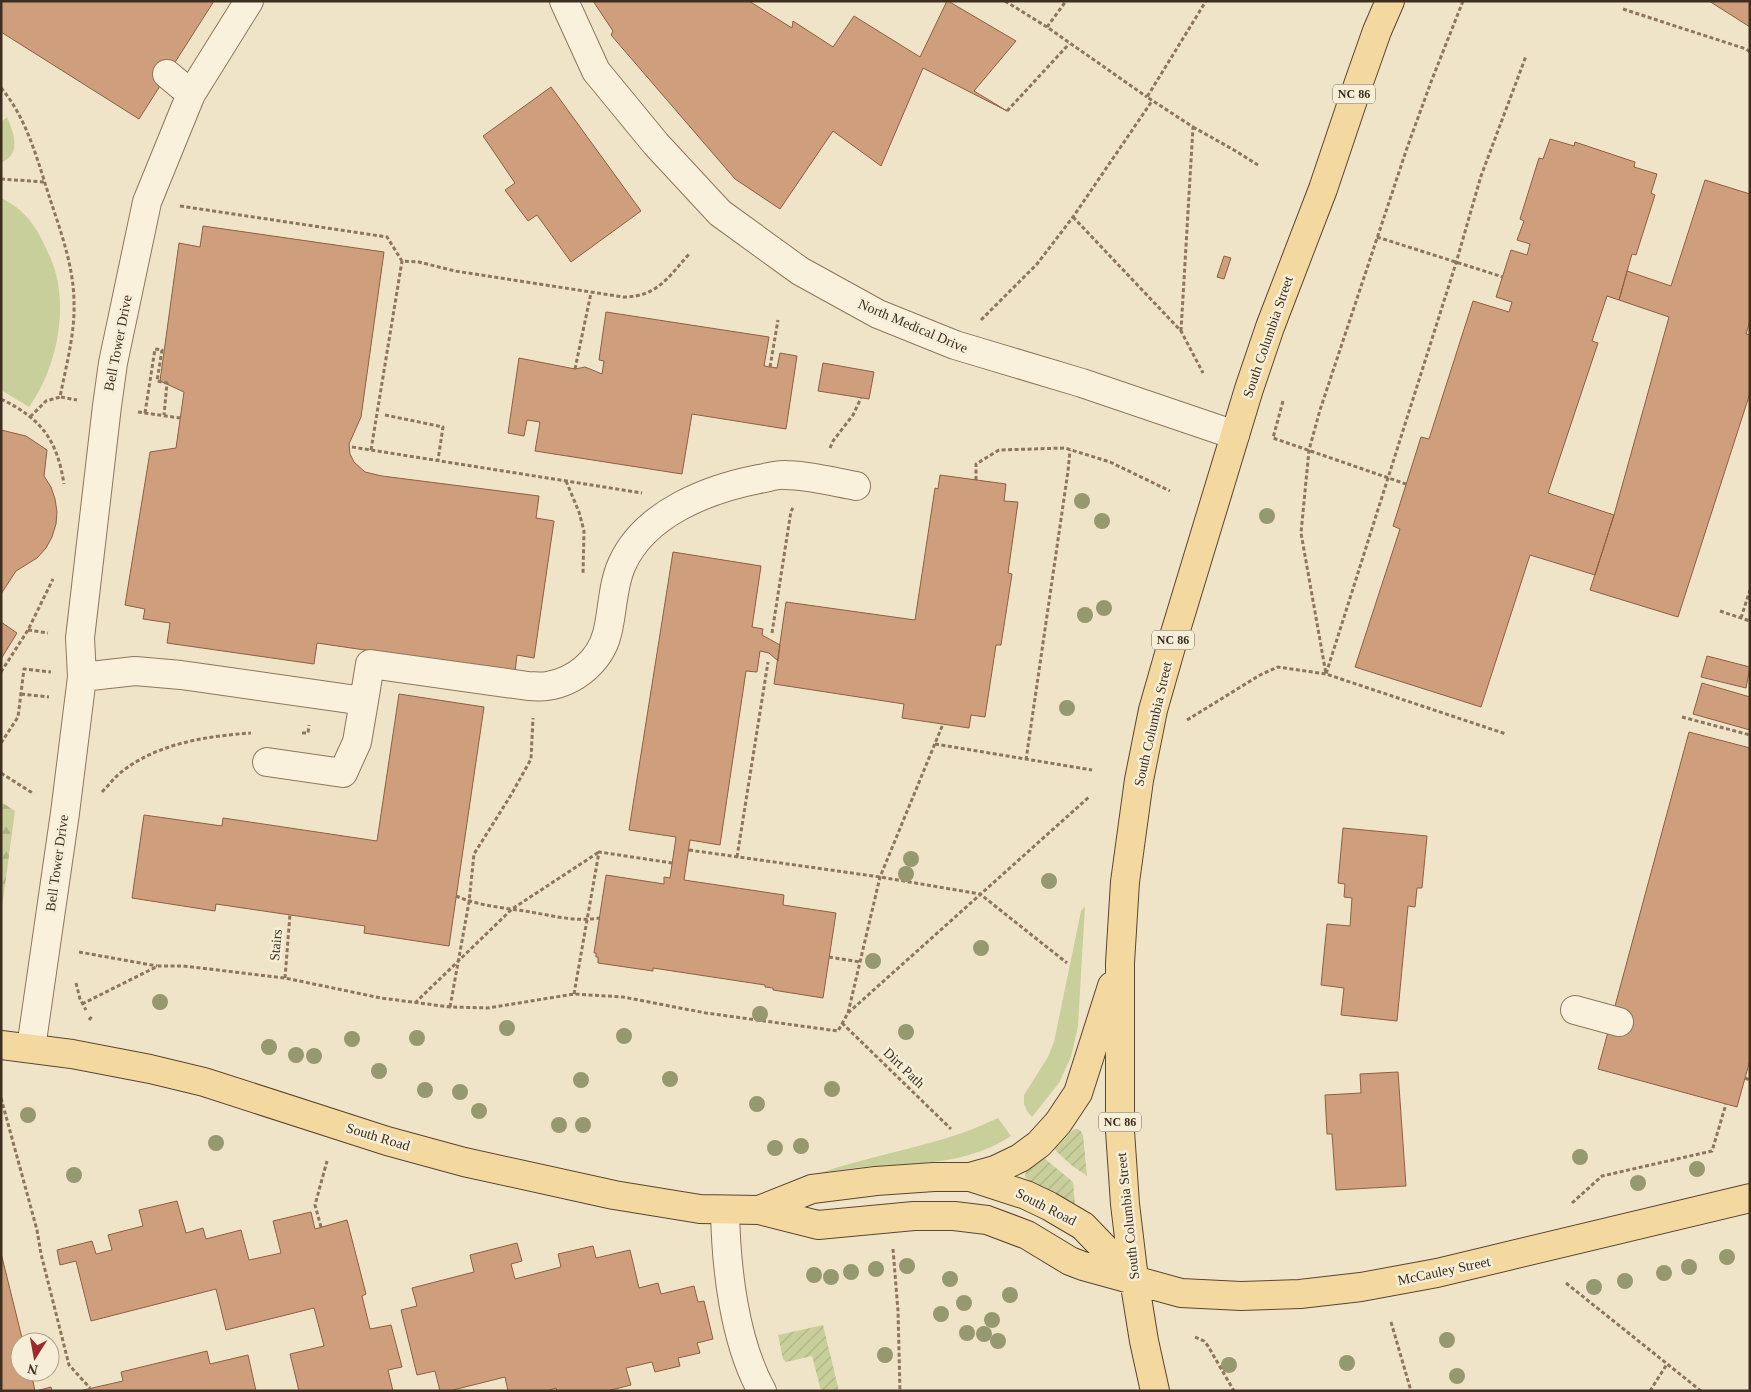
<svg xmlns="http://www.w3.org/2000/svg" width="1751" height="1392" font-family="'Times New Roman',serif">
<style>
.green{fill:#c9cf9b}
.forest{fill:url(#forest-firs)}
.garden{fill:url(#garden-furrows)}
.building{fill:#cf9f7d;stroke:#8d5f41}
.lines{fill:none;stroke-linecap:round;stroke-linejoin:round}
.minor-casing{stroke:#8d765c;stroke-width:30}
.major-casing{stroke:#5b4430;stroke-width:30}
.path{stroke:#8d765c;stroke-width:3;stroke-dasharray:4 2.5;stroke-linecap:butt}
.minor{stroke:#faf1dc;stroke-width:28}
.major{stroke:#f3d9a0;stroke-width:28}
.tree{fill:#96986f}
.labels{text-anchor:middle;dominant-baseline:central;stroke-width:5;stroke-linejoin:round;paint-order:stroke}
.shield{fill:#f7eed8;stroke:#756857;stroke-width:1}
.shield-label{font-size:12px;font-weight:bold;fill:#3d2e20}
.street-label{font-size:14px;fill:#3d2e20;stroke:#f7eed8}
</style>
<defs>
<pattern id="forest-firs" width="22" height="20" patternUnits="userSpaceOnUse" patternTransform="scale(1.25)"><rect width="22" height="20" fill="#c9cf9b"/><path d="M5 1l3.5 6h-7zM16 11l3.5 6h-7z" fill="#aeb285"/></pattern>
<pattern id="garden-furrows" width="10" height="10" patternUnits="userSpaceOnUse" patternTransform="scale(1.25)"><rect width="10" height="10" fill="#c9cf9b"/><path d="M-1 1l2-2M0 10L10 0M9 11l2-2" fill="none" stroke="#aeb285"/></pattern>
</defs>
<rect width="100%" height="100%" fill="#f0e4c8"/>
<path class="green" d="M7,117C14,134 22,153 1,163V122Z
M1,198C20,207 32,220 41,238C47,250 53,262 56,274C67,317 55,371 29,407L1,390Z
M1085,906L1078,1026L1071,1057L1059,1083L1032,1117L1027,1111L1024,1104V1095L1048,1057L1054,1042L1081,911Z
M998,1118L1011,1136C969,1163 926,1163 877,1166C858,1167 839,1170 820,1173C867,1157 915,1149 962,1133C974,1129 986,1123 998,1118Z"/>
<path class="forest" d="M1,802L15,811L1,915Z"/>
<path class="garden" d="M1076,1129L1080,1130L1083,1135L1087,1176L1071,1165L1054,1149L1073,1130Z
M1044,1158L1073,1182L1075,1204L1033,1184L1025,1177L1026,1171Z
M823,1325L839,1391H821L812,1356L786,1362L783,1359L778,1335Z"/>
<path class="building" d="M1,1H214L139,119L1,32Z
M593,1H749L792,28L793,21L833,47L854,16L920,57L947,1H948L1016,41L974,91L1007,111L923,68L881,166L833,131L780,209L735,179L611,35L613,31Z
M1709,1H1750V27Z
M551,87L641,211L571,262L537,215L528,221L505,190L515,183L483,136Z
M1550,139L1574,146L1575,142L1635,162L1634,167L1657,174L1651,193L1655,195L1636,255L1632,254L1619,300L1607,296L1592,341L1598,343L1548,493L1614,515L1595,575L1530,555L1481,707L1355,667L1400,529L1393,526L1421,437L1429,439L1473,301L1509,312L1512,302L1496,297L1511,250L1527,255L1530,244L1517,240L1524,221L1520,219L1539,158L1543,159Z
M1705,180L1750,194V321L1746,334L1750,335V393L1678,617L1590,590L1614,515L1669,317L1619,300L1627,271L1671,286Z
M203,226L384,252L361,417L349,444L350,454L354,462L365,472L382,476L539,496L536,518L554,521L534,658L517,655L515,672L317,643L314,664L167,643L170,623L143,619L145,609L125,605L150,452L176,448L184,392L160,381L179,243L200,247Z
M1224,256L1231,258L1224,279L1217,277Z
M606,312L769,337L764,366L777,368L780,353L797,356L786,429L692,414L682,474L535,451L540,422L527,420L524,436L508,433L519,358L575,369L585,367L602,374L604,361L599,360Z
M823,363L874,372L869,399L818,391Z
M1,430L26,436L47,450L44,476L51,487L55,499L57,512L56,524L52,537L46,548L37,558L16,571L1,594Z
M940,475L1006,484L1004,501L1018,502L1008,573L1012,574L1001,645H996L985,717L971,715L969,728L902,718L904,704L774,684L786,602L915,620L935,488L938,489Z
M673,552L761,566L752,627L763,629L762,635L780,645L778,661L769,653L760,651L757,672L746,671L720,845L690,840L684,880L784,895L783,905L836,913L823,998L773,990V988L765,987V985L653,968V971L598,963V957H596V953H594L606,875L664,884V877L670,878L676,837L629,830Z
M1,622L17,633L1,659Z
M1707,656L1750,667L1746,688L1701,677Z
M1702,683L1750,697V730L1693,714Z
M399,694L484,707L449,946L364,933L365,926L216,904L215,911L132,898L144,815L222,826L223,818L377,841Z
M1689,732L1750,748V1060L1737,1107L1598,1069Z
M1343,828L1427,836L1422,888H1417L1415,907L1408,906L1397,1021L1341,1015L1344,988L1321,985L1327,924L1350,926L1352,898L1344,897L1345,884L1338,883Z
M1398,1072L1406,1186L1336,1190L1332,1134H1327L1325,1095L1361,1093L1360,1074Z
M177,1201L186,1233L203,1228L206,1239L241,1230L249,1260L281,1253L273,1221L311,1212L315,1229L347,1220L366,1294L362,1296L370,1329L391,1325L402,1367L388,1370L393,1391H299L290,1354L324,1346L314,1308L226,1330L216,1289L91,1321L76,1261L60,1265L57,1250L92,1241L96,1254L112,1250L108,1235L143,1226L139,1210Z
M517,1243L522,1261L511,1264L515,1279L561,1267L558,1254L593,1246L596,1258L630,1250L639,1288L658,1283L661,1294L694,1286L698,1302L704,1301L713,1339L697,1343L700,1353L678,1358L680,1366L655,1372L652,1362L626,1368L631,1385L607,1391H557L556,1388L546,1391H508L505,1377L449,1391H440L435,1371L417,1375L401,1310L417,1306L412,1288L474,1272L470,1255Z
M1,1253L23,1342H20V1372H31L35,1391H1Z
M207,1351L210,1364L248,1355L256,1391H79L123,1381L121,1372Z
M51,1387L52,1391H36Z"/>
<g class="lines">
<defs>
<path id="minor" d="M564,1L596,71L656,144L720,213L800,271L878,314L955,345L1082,383L1235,435
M191,94L249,1
M82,677L135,671L181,675L364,701L370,664L528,686C534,686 541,687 547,686C575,682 600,661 607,634C613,611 612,586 622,564C645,513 708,489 759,479C767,478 777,474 785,475C807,475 834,482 856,486
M267,762L343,773L357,742L364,701
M1575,1010L1619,1022
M31,1048L65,813L82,677L80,638L107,406L113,363L147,202L191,94L167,74
M725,1210C726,1267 734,1341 762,1391"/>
<path id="major" d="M1,1045L72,1054L150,1069L204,1082L387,1141L464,1162L614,1195L700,1209L759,1210L818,1225L914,1216H954L987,1220L1027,1235L1070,1261L1083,1266L1181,1293L1241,1296L1300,1294L1361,1287L1437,1273L1750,1198
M970,1177L995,1170L1020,1158L1039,1144L1058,1123L1078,1093L1112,986
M759,1210L812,1189L876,1181L934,1177H970L1026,1195L1049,1206L1083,1226L1134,1279
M1155,1391L1144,1341L1134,1279L1125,1204L1120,1131V963L1125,882L1139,780L1153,710L1175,633L1249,389L1270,327L1323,189L1358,85L1377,31L1390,1"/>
</defs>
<use href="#minor" class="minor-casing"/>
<use href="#major" class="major-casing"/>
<path class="path" d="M1005,1L1047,27L1147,97
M1463,1L1431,82L1407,148L1320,410L1309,450L1301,533L1326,674L1456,263L1481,176L1526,56
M1623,9L1746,49L1750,52
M1047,27L1066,1
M1,88C27,118 38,162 50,199C61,232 74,268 74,303C75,334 66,366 60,397L46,401L31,416
M1007,111L1069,44
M1193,127L1234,150L1258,165
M1,179L45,182
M180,206L387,237L402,261L419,262L455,271L623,297C658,297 669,276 690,253
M1073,217L1181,331L1203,373
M1377,237L1503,277
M981,320L1037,264L1073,217L1152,101
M1181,331L1193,127L1147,97L1206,1
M770,367L778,320
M575,369L591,293
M61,397L77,400
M1,399C42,419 57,440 64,484
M1283,401L1273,438L1406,484
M138,412L180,418
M145,413L155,349L162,350L157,381L167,383L164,415
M385,415L443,427L438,460
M352,447L642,493
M830,448L833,441L853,415L861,398
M371,450L402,261
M976,480V464L999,450L1065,448L1110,462L1170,491
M566,481L579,512L584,531L583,574
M1720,611L1750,621
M1741,618L1750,590
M28,630L48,633
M772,633L791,511L793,508
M1,672L28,630L53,579
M21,694L49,697
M1682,717L1750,735
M1187,720L1260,675L1278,667L1326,674L1506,734
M302,733H308L309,725
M1,743L18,717L24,669L51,672
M935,744L1092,770
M1026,760L1068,471L1070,450
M1,773L34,794
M102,792C108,786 113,779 119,774C154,744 206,736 251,733
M689,850L880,877L980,894L1067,963
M737,857L768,662
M456,896C479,906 506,908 531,912C553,916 577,922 599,918
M79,952L157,966
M829,957L860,962
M285,978L290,914
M76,983L80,999L86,1010
M574,994L599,852L672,863
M415,1003L512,909L599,852
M82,1004L158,966H183L285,978L381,998L450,1007L488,1008L574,994L623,997L706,1013L838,1031L848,1013L1089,797
M450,1007L469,902L474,854L511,795L531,759L533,718
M848,1013L880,877L943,724
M89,1020L93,1015
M842,1023L951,1129
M1745,1078L1750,1080
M1,1098L37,1230L41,1254L69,1365L90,1388
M1572,1203L1602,1176L1712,1151L1726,1104
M321,1227L315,1205L327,1161
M893,1249L898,1311L900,1391
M1566,1283L1701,1391
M1391,1322L1411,1391
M1195,1337L1204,1341L1208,1346L1234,1391
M1650,1391L1667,1364"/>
<use href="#minor" class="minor"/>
<use href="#major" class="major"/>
</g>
<g class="tree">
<circle cx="1082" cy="501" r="8"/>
<circle cx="1267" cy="516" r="8"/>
<circle cx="1102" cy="521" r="8"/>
<circle cx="1104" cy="608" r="8"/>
<circle cx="1085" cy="615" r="8"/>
<circle cx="1067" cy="708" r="8"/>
<circle cx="911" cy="859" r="8"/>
<circle cx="906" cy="874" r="8"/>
<circle cx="1049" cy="881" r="8"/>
<circle cx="981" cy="948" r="8"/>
<circle cx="873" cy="961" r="8"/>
<circle cx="160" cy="1002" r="8"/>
<circle cx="760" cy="1014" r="8"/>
<circle cx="507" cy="1028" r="8"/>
<circle cx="906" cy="1032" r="8"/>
<circle cx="624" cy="1036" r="8"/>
<circle cx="417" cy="1038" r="8"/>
<circle cx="352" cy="1039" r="8"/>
<circle cx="269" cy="1047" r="8"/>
<circle cx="296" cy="1055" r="8"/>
<circle cx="314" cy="1056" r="8"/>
<circle cx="379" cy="1071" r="8"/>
<circle cx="670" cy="1079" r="8"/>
<circle cx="581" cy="1080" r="8"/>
<circle cx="832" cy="1089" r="8"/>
<circle cx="425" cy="1090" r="8"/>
<circle cx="460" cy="1092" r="8"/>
<circle cx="757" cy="1104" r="8"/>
<circle cx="479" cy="1111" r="8"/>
<circle cx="28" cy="1115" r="8"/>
<circle cx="559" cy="1125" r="8"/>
<circle cx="583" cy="1125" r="8"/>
<circle cx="216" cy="1143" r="8"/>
<circle cx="801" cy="1146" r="8"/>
<circle cx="775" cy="1148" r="8"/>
<circle cx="1580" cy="1157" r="8"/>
<circle cx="1697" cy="1169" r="8"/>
<circle cx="74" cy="1175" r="8"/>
<circle cx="1638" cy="1183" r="8"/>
<circle cx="1727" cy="1257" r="8"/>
<circle cx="907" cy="1266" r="8"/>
<circle cx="1689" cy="1267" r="8"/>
<circle cx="876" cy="1269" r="8"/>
<circle cx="851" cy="1272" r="8"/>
<circle cx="1664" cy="1273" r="8"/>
<circle cx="814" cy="1275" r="8"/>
<circle cx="831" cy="1277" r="8"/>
<circle cx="950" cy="1279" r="8"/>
<circle cx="1625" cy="1281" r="8"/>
<circle cx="1594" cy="1287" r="8"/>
<circle cx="1010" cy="1295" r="8"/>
<circle cx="964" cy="1303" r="8"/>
<circle cx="941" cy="1314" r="8"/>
<circle cx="992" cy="1320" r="8"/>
<circle cx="967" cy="1333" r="8"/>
<circle cx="984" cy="1334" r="8"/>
<circle cx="1447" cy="1340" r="8"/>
<circle cx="998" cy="1341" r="8"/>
<circle cx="885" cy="1355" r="8"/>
<circle cx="1347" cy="1363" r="8"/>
<circle cx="1229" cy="1365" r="8"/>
<circle cx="1457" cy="1376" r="8"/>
</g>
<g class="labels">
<g class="shield">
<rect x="1333" y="84.5" width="42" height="19" rx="4"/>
<rect x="1152" y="630.5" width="42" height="19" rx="4"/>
<rect x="1099" y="1112.5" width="42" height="19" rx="4"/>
</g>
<g class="shield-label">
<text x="1354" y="94">NC 86</text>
<text x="1173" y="640">NC 86</text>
<text x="1120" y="1122">NC 86</text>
</g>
<g class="street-label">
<text transform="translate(913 326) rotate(23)">North Medical Drive</text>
<text transform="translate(1268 337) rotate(-71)">South Columbia Street</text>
<text transform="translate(118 343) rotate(-79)">Bell Tower Drive</text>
<text transform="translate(1153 724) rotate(-77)">South Columbia Street</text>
<text transform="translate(57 863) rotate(-82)">Bell Tower Drive</text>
<text transform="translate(276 945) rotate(-85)">Stairs</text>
<text transform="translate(904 1068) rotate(44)">Dirt Path</text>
<text transform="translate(378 1137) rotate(17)">South Road</text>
<text transform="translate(1046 1207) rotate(27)">South Road</text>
<text transform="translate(1128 1216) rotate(-96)">South Columbia Street</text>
<text transform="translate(1444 1271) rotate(-12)">McCauley Street</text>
</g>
</g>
<rect width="1751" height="1392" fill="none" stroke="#3d2e20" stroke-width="5"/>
<g transform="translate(35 1357) rotate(191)"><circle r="24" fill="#f7eed8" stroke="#ada18e"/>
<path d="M0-4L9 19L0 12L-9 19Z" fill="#9e2a2b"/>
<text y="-8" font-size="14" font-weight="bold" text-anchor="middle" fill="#3d2e20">N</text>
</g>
</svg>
